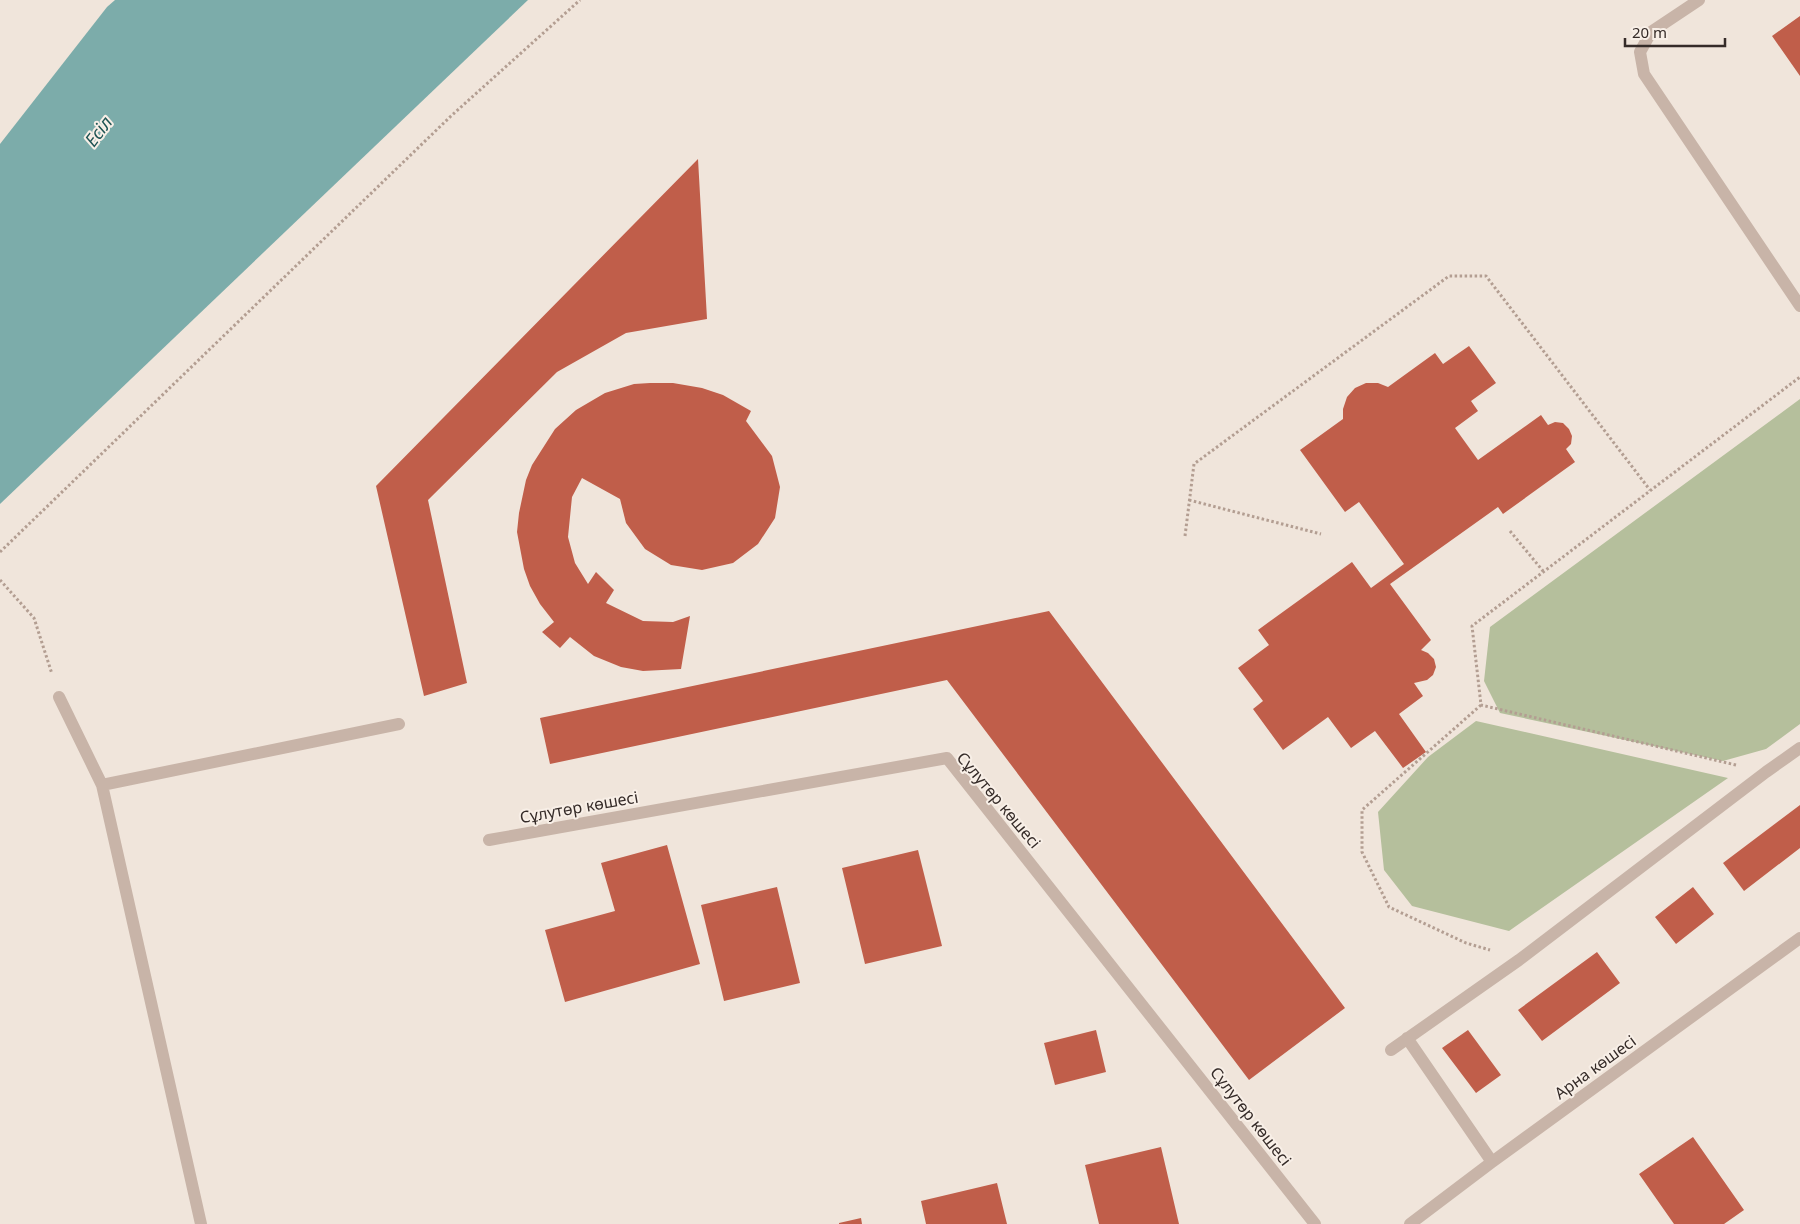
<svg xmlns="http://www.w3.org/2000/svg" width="1800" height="1224" font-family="'Noto Sans',sans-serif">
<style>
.green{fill:#b5bf9c}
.water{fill:#7cacaa}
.building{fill:#c05e4a}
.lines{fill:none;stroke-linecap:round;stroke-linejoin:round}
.path{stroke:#b39e92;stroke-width:3;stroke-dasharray:2.5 2.5;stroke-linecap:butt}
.minor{stroke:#c8b4a8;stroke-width:12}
.labels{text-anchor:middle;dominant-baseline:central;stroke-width:4;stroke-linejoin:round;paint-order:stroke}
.street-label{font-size:16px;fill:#352b28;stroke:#f8efe7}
.water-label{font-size:18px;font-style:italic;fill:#1f5454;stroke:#f8efe7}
</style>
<rect width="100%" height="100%" fill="#f0e5db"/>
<path class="green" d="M1800,399V724L1766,749L1723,761L1500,713L1484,681L1490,627Z
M1476,721L1728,778L1509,931L1412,906L1384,870L1378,812L1428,757Z"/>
<path class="water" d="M115,0H528L0,504V144L107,7Z"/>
<path class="building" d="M1800,16V76L1772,36Z
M698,159L707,319L626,333L557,372L428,500L467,683L424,696L376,486Z
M1469,346L1496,383L1471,401L1478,411L1455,428L1478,460L1541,415L1548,425L1555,422L1563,423L1569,429L1572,436L1571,444L1566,449L1575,462L1503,514L1498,507L1390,584L1431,640L1421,650L1428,653L1434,659L1436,667L1433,675L1427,680L1414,683L1423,696L1399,714L1426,752L1403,768L1375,731L1351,748L1328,717L1283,750L1253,709L1263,701L1238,668L1269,645L1258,630L1352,562L1371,588L1404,564L1359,502L1345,512L1300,450L1343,419V409L1347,397L1355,388L1366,383H1378L1388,387L1435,353L1443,364Z
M650,383H673L702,388L723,395L751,411L746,421L772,456L780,487L775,518L758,544L733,563L702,570L671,565L645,549L626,523L620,499L582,478L572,497L568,537L575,563L588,584L596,572L614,590L606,603L643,621L673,622L690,616L681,669L643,671L621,667L594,656L570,637L560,648L542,632L554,622L540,604L530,586L524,569L517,532L519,513L526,480L532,465L555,429L576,410L605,393L634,384Z
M1049,611L1345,1008L1249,1080L947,680L550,764L540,718Z
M1800,805V848L1744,891L1723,863Z
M667,845L700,964L565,1002L545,930L615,911L601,863Z
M918,850L942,946L865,964L842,868Z
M777,887L800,983L724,1001L701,905Z
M1693,887L1714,914L1676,944L1655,917Z
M1597,952L1620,983L1542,1041L1518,1010Z
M1096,1030L1106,1072L1055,1085L1044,1043Z
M1468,1030L1501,1075L1476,1093L1442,1048Z
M1693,1137L1744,1210L1724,1224H1674L1639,1174Z
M1161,1147L1179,1224H1099L1085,1165Z
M997,1183L1007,1224H926L921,1201Z
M861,1218L862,1224H839V1223Z"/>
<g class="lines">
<path class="path" d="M1189,500L1321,534
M1510,531L1543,571
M1185,536L1194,464L1449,276H1486L1650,490
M0,552L451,116L580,0
M0,580L34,618L52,674
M1481,705L1362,810V852L1389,907L1466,943L1490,950
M1736,765L1481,705L1472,626L1800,377"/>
<path class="minor" d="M1699,0L1651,32L1640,52L1644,74L1800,306
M59,697L102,785L201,1224
M102,785L399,724
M489,840L947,758L1315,1224
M1407,1038L1492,1162
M1391,1050L1519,960L1766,772L1800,748
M1410,1224L1492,1162L1800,938"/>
</g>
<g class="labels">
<g class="street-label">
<text transform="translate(999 800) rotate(50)">Сұлутөр көшесі</text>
<text transform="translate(579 807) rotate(-10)">Сұлутөр көшесі</text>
<text transform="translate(1595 1067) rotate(-36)">Арна көшесі</text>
<text transform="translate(1251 1116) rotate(52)">Сұлутөр көшесі</text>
</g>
<g class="water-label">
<text transform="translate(98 131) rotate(-53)">Есіл</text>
</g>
</g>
<path d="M1625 38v8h100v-8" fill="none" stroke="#352b28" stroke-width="2.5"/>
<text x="1632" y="38" font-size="15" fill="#352b28" stroke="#f8efe7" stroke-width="4" paint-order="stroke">20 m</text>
</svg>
